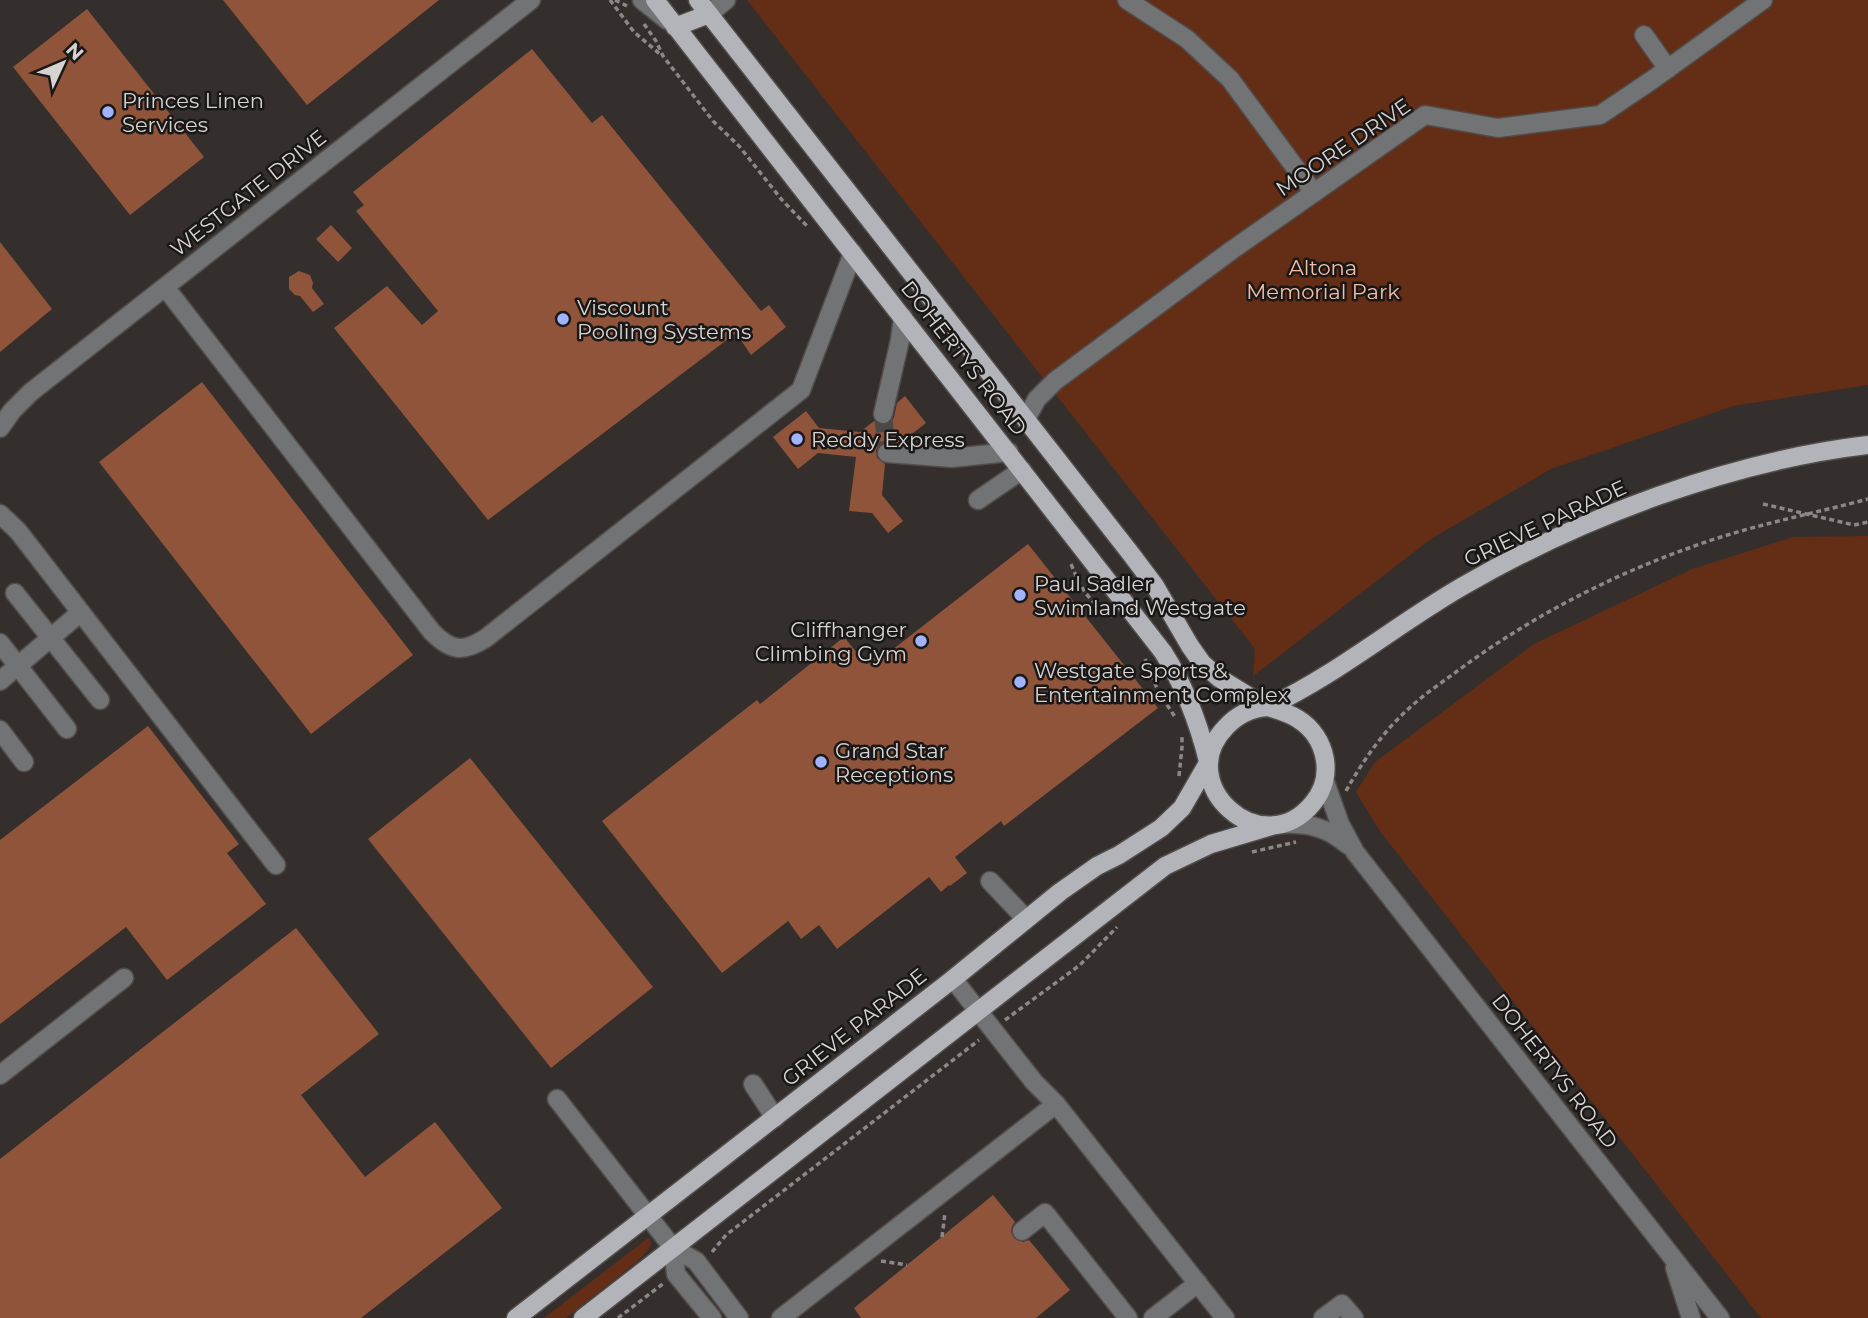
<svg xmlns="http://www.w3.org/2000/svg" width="1868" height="1318" font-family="Montserrat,sans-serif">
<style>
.green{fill:#642d15}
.building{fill:#90543a}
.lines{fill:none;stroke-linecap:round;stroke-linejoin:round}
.minor-tunnel{stroke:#4c4846;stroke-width:18;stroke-dasharray:18 9;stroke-linecap:butt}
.minor-casing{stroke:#514d4b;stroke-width:21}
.major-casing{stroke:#514d4b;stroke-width:21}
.path{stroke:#8c8887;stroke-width:3.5;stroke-dasharray:5 3.5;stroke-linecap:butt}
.minor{stroke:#727375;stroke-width:18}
.major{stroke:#b3b4b9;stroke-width:18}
.poi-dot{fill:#a1b3fd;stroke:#1a1817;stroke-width:2.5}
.labels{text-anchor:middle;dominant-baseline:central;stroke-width:5;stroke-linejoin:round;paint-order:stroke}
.poi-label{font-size:21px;fill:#d6d3d2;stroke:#1a1817;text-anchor:start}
.street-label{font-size:21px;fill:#d6d3d2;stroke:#1a1817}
.park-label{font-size:21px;fill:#f3bca5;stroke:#1a1817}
</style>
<rect width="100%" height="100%" fill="#342f2d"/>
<path class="green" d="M747,0H1868V385L1733,406L1551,469L1431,539L1253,676L1255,649Z
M1868,536V1318H1761L1379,830L1356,792L1375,762L1534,644L1692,569L1793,537Z
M648,1238L650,1239L651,1243L649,1248L639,1260L566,1318H544Z"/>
<path class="building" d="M223,0H439L307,105Z
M87,9L204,157L130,215L13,67Z
M532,49L592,123L602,115L761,311L769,305L786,327L751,355L736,333L488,520L334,328L387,286L422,325L438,311L356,211L364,205L353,192Z
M331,225L352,248L338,262L316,239Z
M0,242L52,309L0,352Z
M299,271L310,275L313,283L312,288L324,304L313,312L300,296L295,295L289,289V277Z
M202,382L413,655L311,734L99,462Z
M905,396L926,423L900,443H883L878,446L876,451L877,458L885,464L882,495L903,521L888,533L872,513L849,511L856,457L818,453L798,469L773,437L806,411L819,428L860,432L874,421L880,425H886L891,422L894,417L897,403Z
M1028,544L1158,708L1004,826L1001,821L955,857L967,873L950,886L949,885L941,892L929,877L837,949L819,925L801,939L788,921L722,973L602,821L757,700L760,704L844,637L866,664L880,653L883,657Z
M148,726L239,844L227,853L266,904L167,980L126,927L0,1024V840Z
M470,758L653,987L551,1068L368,839Z
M296,928L379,1034L301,1095L365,1177L435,1122L502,1208L361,1318H0V1159Z
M993,1195L1015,1222L1012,1226L1011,1232L1014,1238L1023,1242L1029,1240L1070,1290L1036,1318H861L854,1308Z"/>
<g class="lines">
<path class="minor-tunnel" d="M883,414L887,453"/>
<defs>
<path id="minor" d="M642,0L667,20
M1127,0L1187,39L1230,79L1314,193
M709,14L726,0
M1644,35L1668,69
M165,287L432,632C451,651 463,653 486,638L801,390L853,253
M883,414L900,340L903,317
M1026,419L1037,399L1055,381L1232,250L1425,115L1498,128L1600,115L1652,80L1763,0
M0,428L12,411L31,392L531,0
M887,453L952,458L1009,452
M978,500L1022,470
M0,514L18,531L276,865
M15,593L100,700
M0,643L67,729
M0,681L81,612
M0,730L24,762
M1325,782L1340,824L1355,852L1720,1318
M1281,824C1308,823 1327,827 1348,845
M990,881L1026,919
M953,979L1034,1082L1056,1104L1225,1318
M0,1075L124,978
M753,1084L775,1118
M557,1099L673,1248L696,1261L739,1318
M1022,1231L1045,1213L1128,1318
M673,1248L676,1274L712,1318
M1675,1268L1691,1318
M781,1318L1056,1104
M1153,1318L1198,1283
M1323,1318L1342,1304L1354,1318"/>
<path id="major" d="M655,0L1163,652C1185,686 1198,721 1208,761
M698,0L1131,554L1155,586L1190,646L1202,663L1219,678L1266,707
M675,27L709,14
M1268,707C1338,674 1397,624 1463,586C1582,517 1731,461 1868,445
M1268,707C1278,710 1289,713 1298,719C1327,737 1335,777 1313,803C1262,866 1171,783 1226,727C1237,715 1252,708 1268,707Z
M516,1318L953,979L1060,892L1097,866L1119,855L1161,828L1182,808L1208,763
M583,1318L1165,866L1211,844L1275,825"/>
</defs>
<use href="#minor" class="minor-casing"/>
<use href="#major" class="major-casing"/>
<path class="path" d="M610,0L634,32L661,55
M615,0L627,6
M644,24L656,41L663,56L713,121L739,146L782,200L808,227
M1763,504L1854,525L1868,522
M1071,564C1083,593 1087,598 1112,617
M1145,659L1158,691L1175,717
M1179,776L1182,747V735
M1346,791C1361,764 1380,736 1402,715C1419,698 1438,685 1456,672C1526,620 1607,577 1689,548C1747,526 1808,515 1868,499
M1252,852L1296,842
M1005,1020L1080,965L1117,927
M942,1237L945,1213
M712,1252L726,1235L979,1040
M881,1261L907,1265
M618,1318L664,1283"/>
<use href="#minor" class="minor"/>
<use href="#major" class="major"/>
</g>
<g class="poi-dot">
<circle cx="108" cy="112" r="7"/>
<circle cx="563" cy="319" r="7"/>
<circle cx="797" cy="439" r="7"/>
<circle cx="1020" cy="595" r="7"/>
<circle cx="921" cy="641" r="7"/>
<circle cx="1020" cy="682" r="7"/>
<circle cx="821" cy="762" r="7"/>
</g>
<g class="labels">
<g class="poi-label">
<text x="122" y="100">Princes Linen<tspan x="122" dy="24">Services</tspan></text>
<text x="577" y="307">Viscount<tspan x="577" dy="24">Pooling Systems</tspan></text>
<text x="811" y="439">Reddy Express</text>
<text x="1034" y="583">Paul Sadler<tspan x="1034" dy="24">Swimland Westgate</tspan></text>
<text x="907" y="629" text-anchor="end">Cliffhanger<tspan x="907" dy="24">Climbing Gym</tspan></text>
<text x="1034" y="670">Westgate Sports &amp;<tspan x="1034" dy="24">Entertainment Complex</tspan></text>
<text x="835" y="750">Grand Star<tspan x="835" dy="24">Receptions</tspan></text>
</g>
<g class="street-label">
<text transform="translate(1343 147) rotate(-34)">MOORE DRIVE</text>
<text transform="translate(248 193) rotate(-38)">WESTGATE DRIVE</text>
<text transform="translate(964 358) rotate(52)">DOHERTYS ROAD</text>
<text transform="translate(1545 523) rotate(-25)">GRIEVE PARADE</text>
<text transform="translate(854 1027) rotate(-38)">GRIEVE PARADE</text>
<text transform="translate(1555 1071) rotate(52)">DOHERTYS ROAD</text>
</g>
<g class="park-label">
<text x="1323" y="267">Altona<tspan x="1323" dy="24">Memorial Park</tspan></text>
</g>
</g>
<g transform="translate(63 63) rotate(46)" stroke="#1a1817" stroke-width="5" paint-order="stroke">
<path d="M0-5L12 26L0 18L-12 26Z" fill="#d6d3d2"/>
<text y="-10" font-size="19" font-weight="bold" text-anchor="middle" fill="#d6d3d2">N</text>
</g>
</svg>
